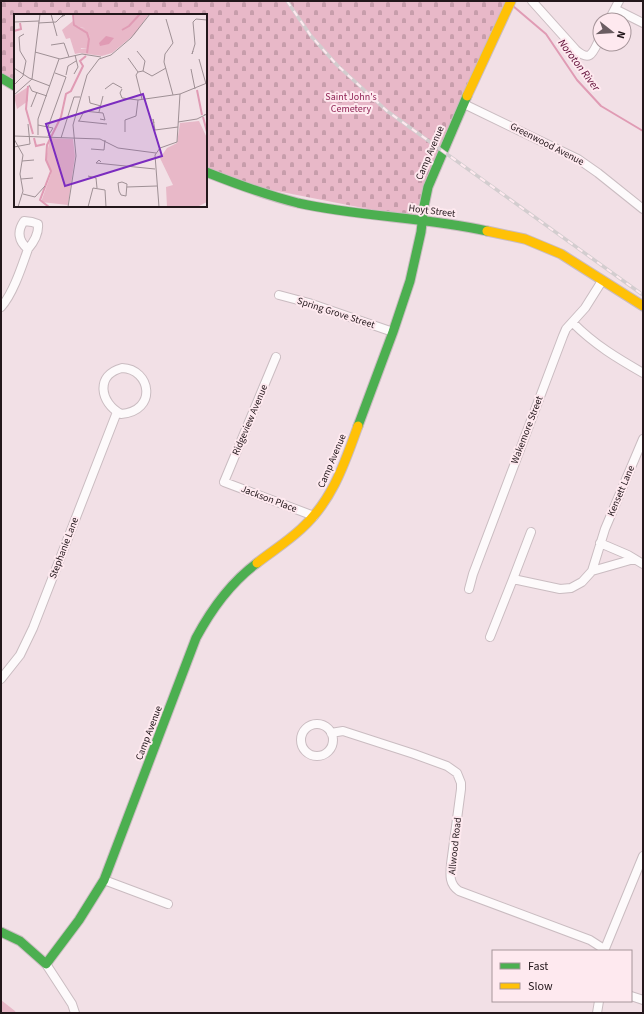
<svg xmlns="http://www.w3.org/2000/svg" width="644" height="1014" font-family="'Source Sans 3',sans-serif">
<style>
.grass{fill:#e8b8c8}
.cemetery{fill:url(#cemetery-stones)}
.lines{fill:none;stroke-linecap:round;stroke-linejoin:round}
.stream{stroke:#e09bb4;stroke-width:2}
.street-casing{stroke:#cabcc1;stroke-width:10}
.fast-casing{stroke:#cabcc1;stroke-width:11}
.slow-casing{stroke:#cabcc1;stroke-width:11}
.street{stroke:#fdfafb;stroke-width:8}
.fast{stroke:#4caf50;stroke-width:9}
.slow{stroke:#ffc107;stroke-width:9}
.rail-casing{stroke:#d3cdcf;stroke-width:3.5}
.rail{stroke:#fee9ef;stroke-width:2;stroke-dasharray:6;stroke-linecap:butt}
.labels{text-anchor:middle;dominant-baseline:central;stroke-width:4;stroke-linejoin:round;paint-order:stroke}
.park-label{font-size:10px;fill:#902455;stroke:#fee9ef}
.street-label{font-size:10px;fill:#23171b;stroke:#fee9ef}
.water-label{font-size:11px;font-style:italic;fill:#5e0a34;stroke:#fee9ef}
.inset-river{fill:none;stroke:#e09bb4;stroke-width:2}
.inset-road{fill:none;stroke:#9f9095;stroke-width:1}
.view{fill:#7b2cbf;fill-opacity:0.15;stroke:#7b2cbf;stroke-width:2}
.inset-edge{fill:none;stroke:#23171b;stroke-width:2}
</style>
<defs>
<pattern id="cemetery-stones" width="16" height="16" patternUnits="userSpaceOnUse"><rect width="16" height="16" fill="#e8b8c8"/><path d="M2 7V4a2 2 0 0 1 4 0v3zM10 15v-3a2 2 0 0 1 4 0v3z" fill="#c79dab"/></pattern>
</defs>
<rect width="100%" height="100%" fill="#f2e0e6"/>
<path class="grass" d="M1,1000L15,1011L16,1013H1Z"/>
<path class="cemetery" d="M1,1H503L507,6L418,216L373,210L251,186L206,167V15H15V82L1,75Z"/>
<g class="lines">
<path class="stream" d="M513,6L546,34L577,80L601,106L643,131"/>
<defs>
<path id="street" d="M532,1L576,50C591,63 593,52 600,38
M615,9L643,23
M609,20L619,1
M464,104L578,159L598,173L643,209
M24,221L32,222L38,224C39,234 34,242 28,249C18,241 17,231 24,221Z
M279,295L309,303L393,332
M1,307C13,294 22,266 28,249
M573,323C595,345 617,358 643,373
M276,357L224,482L314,516
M122,368C151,369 158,411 121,414C100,403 95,375 122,368Z
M531,532L513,579L560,589L571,588L582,582L592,571L605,529L643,439
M600,543L628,555L643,564
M592,571L634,559
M469,589L473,574L563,336L566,329L585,308L602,281
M490,637L513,579
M1,679L20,655L33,628L117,412
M301 740a16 16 0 1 1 32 0a16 16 0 1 1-32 0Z
M331,733L343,731L414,754L447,766L457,773L461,783V789L451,864C450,875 449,884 459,891L590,940L604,949
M104,880L168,904
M604,951L643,856
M46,964L72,1004L75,1013
M631,996L643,1000
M597,1013L599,1001"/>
<path id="fast" d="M1,78L15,86
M206,172C236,184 266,195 298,203C360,217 425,217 487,231
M358,426L393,332L410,281L421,232L424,206L428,187L467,96
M1,932L20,941L46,964L79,920L104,880L196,638C212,608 230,583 257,563"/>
<path id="slow" d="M467,96L511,1
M487,231L525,239L561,254L643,306
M257,563C271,552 287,542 301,529C332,501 344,465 358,426"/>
</defs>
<use href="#street" class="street-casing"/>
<use href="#fast" class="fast-casing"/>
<use href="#slow" class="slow-casing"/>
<use href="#street" class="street"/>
<use href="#fast" class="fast"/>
<use href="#slow" class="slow"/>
<defs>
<path id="rail" d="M287,1L311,36L337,65L387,111L643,295"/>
</defs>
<use href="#rail" class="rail-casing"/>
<use href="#rail" class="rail"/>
</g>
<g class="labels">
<g class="park-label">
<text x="351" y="97">Saint John's<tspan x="351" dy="12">Cemetery</tspan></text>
</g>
<g class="street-label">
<text transform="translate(547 144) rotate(27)">Greenwood Avenue</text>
<text transform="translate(430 153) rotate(-67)">Camp Avenue</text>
<text transform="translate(432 211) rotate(7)">Hoyt Street</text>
<text transform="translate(336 313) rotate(18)">Spring Grove Street</text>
<text transform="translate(250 420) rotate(-67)">Ridgeview Avenue</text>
<text transform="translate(527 430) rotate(-69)">Wakemore Street</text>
<text transform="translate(332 461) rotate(-67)">Camp Avenue</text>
<text transform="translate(621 491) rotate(-67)">Kensett Lane</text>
<text transform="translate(269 499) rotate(21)">Jackson Place</text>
<text transform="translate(64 548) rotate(-69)">Stephanie Lane</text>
<text transform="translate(149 733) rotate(-69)">Camp Avenue</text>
<text transform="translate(455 846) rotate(-84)">Allwood Road</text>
</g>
<g class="water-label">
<text transform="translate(579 65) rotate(53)">Noroton River</text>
</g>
</g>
<g transform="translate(14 14)">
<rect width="193" height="193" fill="#f2e0e6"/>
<path d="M60,0H135L121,20L98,39L88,42L66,39V35L74,34L76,22L70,14L61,12ZM185,107L193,124V188L183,193H153L152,173L159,171L146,144L153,134L163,129L166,109Z" fill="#e8b8c8"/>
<path d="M36,124L59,125L61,142L54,191L27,188L37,160L32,145Z" fill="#e8b8c8"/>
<path d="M59,7L61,12L73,15L76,22L73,34H67L66,39L61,40L56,24L52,25L48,16ZM14,73V87L3,95L0,82Z" fill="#e8b8c8"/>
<path d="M92,22L100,24L95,30L86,32L85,29Z" fill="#e09bb4"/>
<path class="inset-river" d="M59,0L60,11L73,19L75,25L73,39M108,16L115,12L126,0M0,17L7,15L6,9M14,72L12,95L19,120M183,76L188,101M189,103L193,118M20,124L22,132L31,130M35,193L26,186L37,157L32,146L33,131L47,103L52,80L57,77L69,52L66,47L72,42"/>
<path class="inset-road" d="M37,0L43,22M152,5L159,29L151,40L150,48L159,81M0,8L25,7M24,9L42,8L49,1H51L47,3M37,31L50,29L55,43M123,37L131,47L129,57M179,37L178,40L181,30L179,8L182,5L193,6M21,38L46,45L68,40L87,43M114,44L124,58M185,45L192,70M0,54L15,64L36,72M177,55L181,75M124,58L129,57L138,62L152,54M124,58L122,61L128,85M60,60L64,53L61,41M52,61L54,52L62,47M0,71L9,62L12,47L6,37L5,23L10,20M15,71L18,77L33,82M91,75L99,69L108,74M108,75L106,79L108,84L124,86L166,80M0,81L18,65L26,0M75,82L76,89L87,92M17,93L23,78M85,98L89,82M64,107L93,110M65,107L70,97L89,99L91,106L86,105M164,108L183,105L193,100L190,101M140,109L139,105L141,116L164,113M24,111L39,114L34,122M34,113L52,63L41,59M111,118V106L122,102L124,86M24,121V105L45,45M0,122L86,125L104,134L142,139M47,124L60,83H66M0,125L9,141L6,160L9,177L4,193M0,133L16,130L14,110M77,135L90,136L91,126M8,147L20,146M87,148L85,146L82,149L141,155M74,162L82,164L83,174M7,165L19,164M108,168L113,170L112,182L107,181L105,177L104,169ZM113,173L143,172M9,180L21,183L31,172M54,193L62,142L59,111L73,61L85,45L97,41L117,24L136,0M74,193L79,174L91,176L92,193M145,193L141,141L146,134L163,128L166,80L193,69"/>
<path class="view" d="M129,80L148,142L51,172L32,110Z"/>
<rect width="193" height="193" class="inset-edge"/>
</g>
<rect width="644" height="1014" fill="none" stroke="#23171b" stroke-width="4"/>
<rect x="492" y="950" width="140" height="52" fill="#fee9ef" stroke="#a6959a"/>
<rect x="500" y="963" width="20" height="6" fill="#4caf50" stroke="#a6959a"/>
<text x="528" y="970" font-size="12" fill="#23171b">Fast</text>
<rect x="500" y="983" width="20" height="6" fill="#ffc107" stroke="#a6959a"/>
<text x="528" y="990" font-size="12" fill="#23171b">Slow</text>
<g transform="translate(612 32) rotate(107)"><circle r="19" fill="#fee9ef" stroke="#a6959a"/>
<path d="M0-3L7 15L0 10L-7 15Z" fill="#6b5d62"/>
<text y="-6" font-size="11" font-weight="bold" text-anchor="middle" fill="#23171b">N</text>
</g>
</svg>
